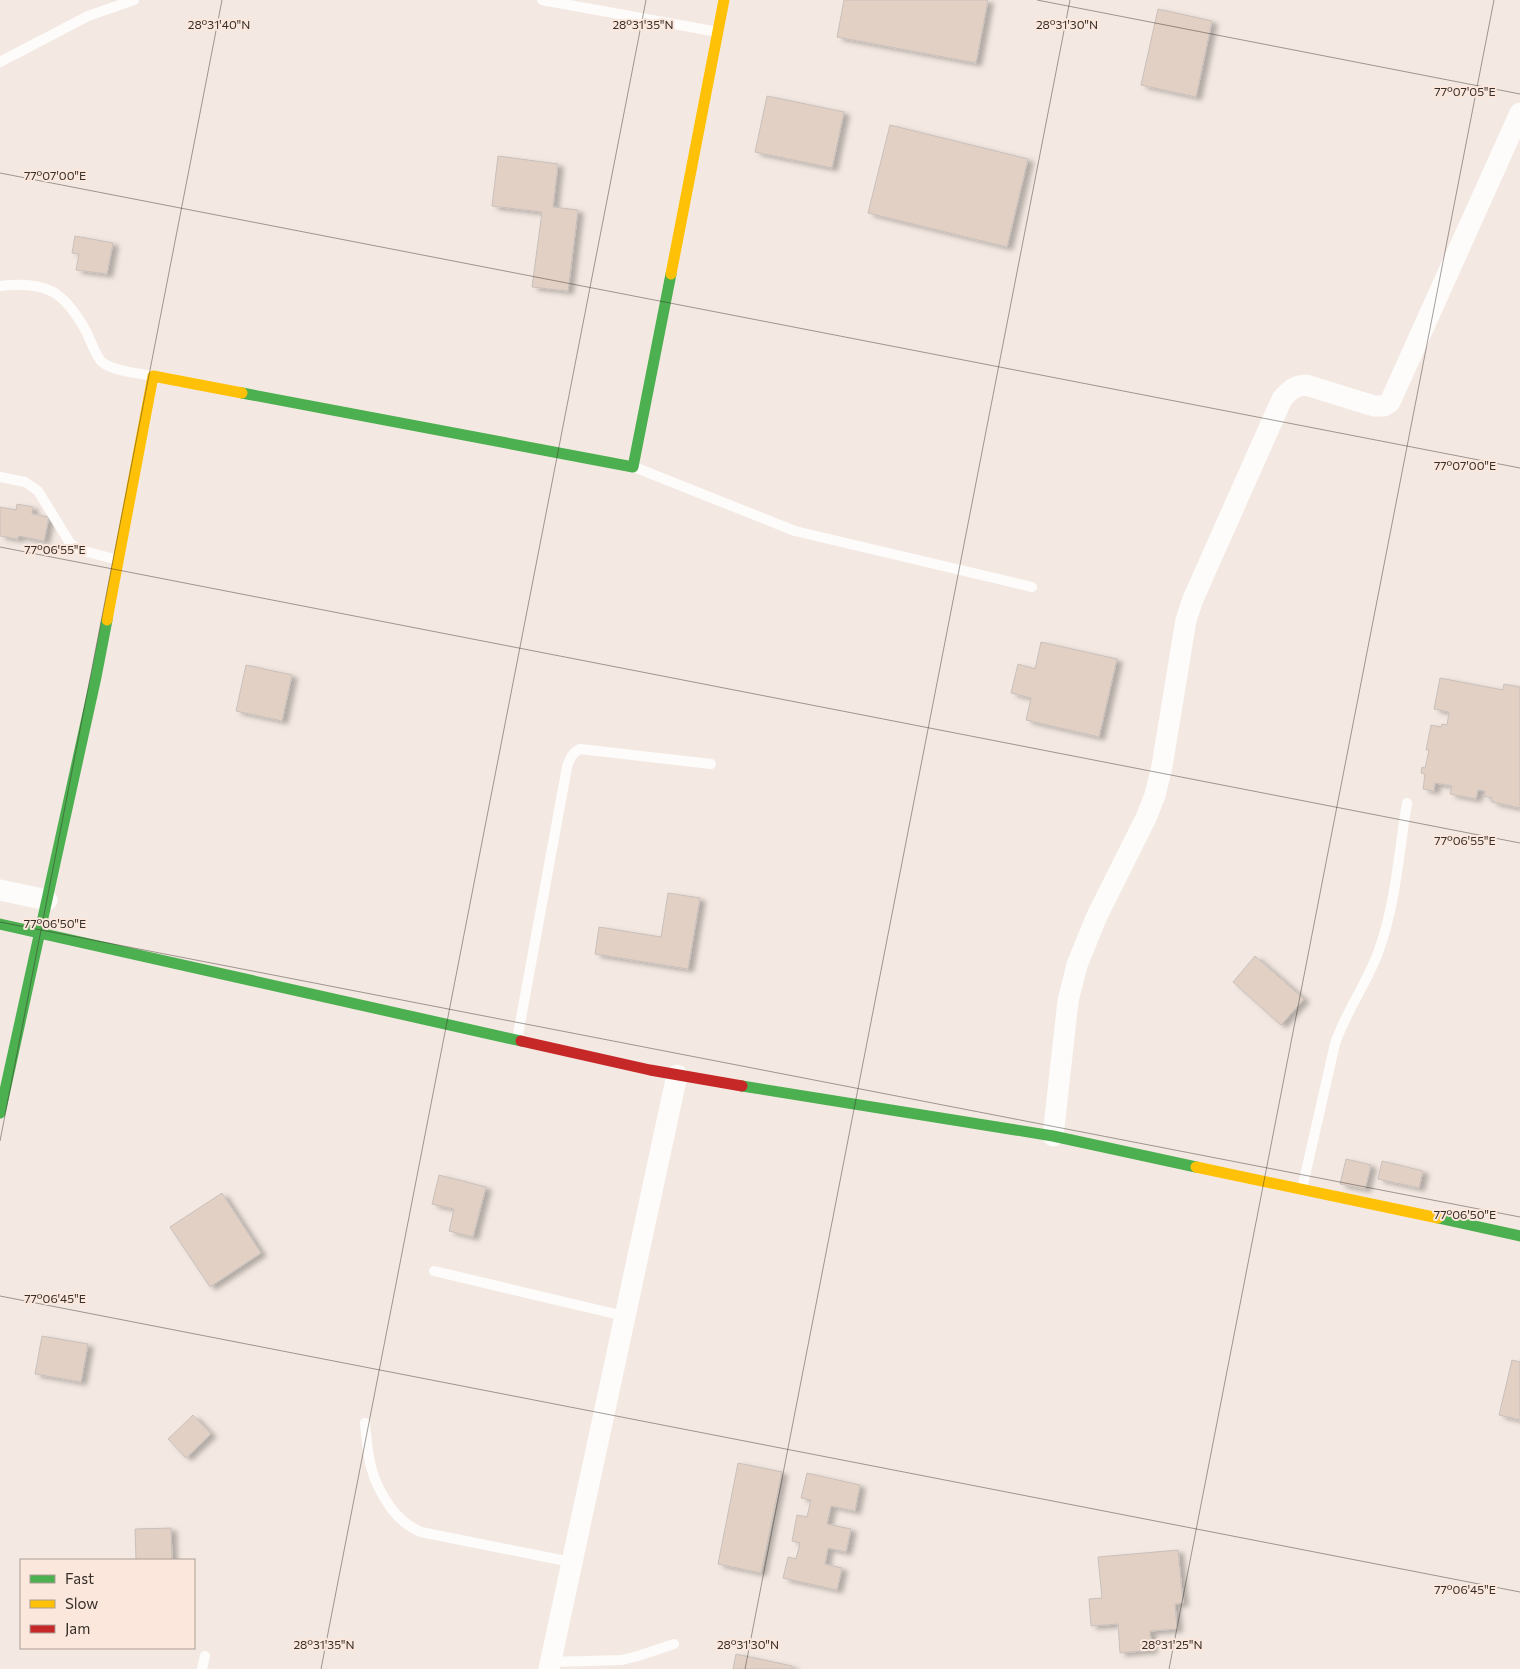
<svg xmlns="http://www.w3.org/2000/svg" width="1520" height="1669" font-family="Commissioner,sans-serif">
<style>
.building{fill:#e2d0c5;stroke:#c9c0bb;filter:url(#shadow)}
.lines{fill:none;stroke-linecap:round;stroke-linejoin:round}
.lane{stroke:#fdfcfb;stroke-width:10}
.street{stroke:#fdfcfb;stroke-width:21}
.fast{stroke:#4caf50;stroke-width:11}
.slow{stroke:#ffc107;stroke-width:11}
.jam{stroke:#c62828;stroke-width:11}
.ticks{fill:none;stroke:#352e29;stroke-width:1;stroke-opacity:0.45}
.ticks-label{font-size:12px;text-anchor:middle;fill:#352e29;stroke:#fbe7db;stroke-width:4;stroke-linejoin:round;paint-order:stroke}
</style>
<defs>
<filter id="shadow"><feDropShadow dx="5.5" dy="3" stdDeviation="2.5" flood-color="#0004"/></filter>
</defs>
<rect width="100%" height="100%" fill="#f4e9e2"/>
<path class="building" d="M844,0H988L976,63L837,37Z
M1158,9L1212,21L1196,97L1141,85Z
M767,96L844,112L832,168L755,152Z
M890,125L1028,159L1007,247L868,213Z
M498,156L558,164L553,207L578,210L568,291L532,287L542,212L492,206Z
M75,236L113,243L107,274L76,270L79,254L72,253Z
M17,504L33,507L32,514L49,517L44,541L19,536L18,539L0,536V507L16,510Z
M1041,642L1117,659L1099,737L1026,720L1031,698L1011,693L1018,664L1035,669Z
M246,665L292,675L282,721L236,711Z
M1440,678L1503,690L1504,684L1520,687V808L1492,802V798L1484,796L1485,791L1478,790L1476,799L1450,794L1452,786L1435,783L1434,791L1423,789L1425,774L1421,773L1422,767L1425,768L1429,750H1426L1431,725L1441,727L1442,724L1447,725L1449,712L1434,709Z
M668,893L700,898L688,969L595,954L599,927L661,937Z
M1255,956L1304,999L1281,1025L1233,982Z
M1346,1159L1371,1165L1365,1189L1340,1184Z
M1382,1161L1423,1171L1419,1188L1378,1179Z
M439,1175L486,1187L473,1237L449,1231L454,1209L432,1204Z
M222,1193L261,1253L210,1287L170,1227Z
M42,1336L88,1344L81,1382L35,1374Z
M1512,1360L1520,1362V1420L1499,1415Z
M193,1415L211,1434L186,1458L168,1439Z
M738,1463L782,1472L761,1573L718,1564Z
M807,1473L860,1485L855,1511L831,1506L827,1524L851,1529L846,1552L828,1548L825,1564L842,1568L837,1590L783,1578L788,1557L796,1559L800,1543L792,1541L797,1515L807,1517L811,1500L801,1498Z
M171,1528L172,1560H136L135,1529Z
M1178,1550L1183,1603L1175,1604L1177,1629L1150,1631L1152,1650L1120,1653L1118,1624L1091,1626L1089,1599L1102,1598L1098,1557Z
M736,1654L792,1666V1669H733Z"/>
<g class="lines">
<path class="lane" d="M542,0L718,32
M0,62L88,16L134,0
M0,286C47,280 65,292 87,333C91,342 95,354 101,361C110,371 139,373 152,376
M634,467L795,531L1032,587
M0,477L25,482L38,491L70,543L80,550L118,560
M517,1040L567,767C570,758 572,753 580,749L711,764
M1302,1189L1335,1044C1346,1010 1369,981 1380,947C1396,901 1399,851 1407,803
M434,1271L624,1316
M365,1423C368,1458 370,1479 391,1508C400,1520 408,1526 421,1532L571,1562
M550,1662L622,1660L638,1656L674,1644
M202,1669L205,1656"/>
<path class="street" d="M0,890L47,900
M1053,1136L1068,1001L1077,965L1096,918L1146,818L1155,795L1162,766L1186,620L1193,599L1282,399C1290,390 1294,386 1306,385L1374,406H1384L1390,402L1520,113
M549,1669L677,1075"/>
<path class="fast" d="M242,393L633,467L671,274
M0,924L521,1041
M742,1086L1053,1136L1196,1167
M0,1113L96,677L107,620
M1438,1218L1520,1236"/>
<path class="slow" d="M671,274L724,0
M107,620L153,376L242,393
M1196,1167L1438,1218"/>
<path class="jam" d="M521,1041L650,1070L742,1086"/>
</g>
<path class="ticks" d="M1037,0L1520,94M0,173L1520,468M0,547L1520,843M0,922L1520,1217M0,1141L222,0M0,1296L1520,1592M321,1669L646,0M745,1669L1070,0M1169,1669L1494,0"/>
<g class="ticks-label">
<text x="219" y="29">28°31'40"N</text>
<text x="643" y="29">28°31'35"N</text>
<text x="1067" y="29">28°31'30"N</text>
<text x="1465" y="96">77°07'05"E</text>
<text x="55" y="180">77°07'00"E</text>
<text x="1465" y="470">77°07'00"E</text>
<text x="55" y="554">77°06'55"E</text>
<text x="1465" y="845">77°06'55"E</text>
<text x="55" y="928">77°06'50"E</text>
<text x="1465" y="1219">77°06'50"E</text>
<text x="55" y="1303">77°06'45"E</text>
<text x="1465" y="1594">77°06'45"E</text>
<text x="324" y="1649">28°31'35"N</text>
<text x="748" y="1649">28°31'30"N</text>
<text x="1172" y="1649">28°31'25"N</text>
</g>
<rect x="20" y="1559" width="175" height="90" fill="#fbe7db" stroke="#ac9d94"/>
<rect x="30" y="1575" width="25" height="8" fill="#4caf50" stroke="#ac9d94"/>
<text x="65" y="1584" font-size="15" fill="#352e29">Fast</text>
<rect x="30" y="1600" width="25" height="8" fill="#ffc107" stroke="#ac9d94"/>
<text x="65" y="1609" font-size="15" fill="#352e29">Slow</text>
<rect x="30" y="1625" width="25" height="8" fill="#c62828" stroke="#ac9d94"/>
<text x="65" y="1634" font-size="15" fill="#352e29">Jam</text>
</svg>
